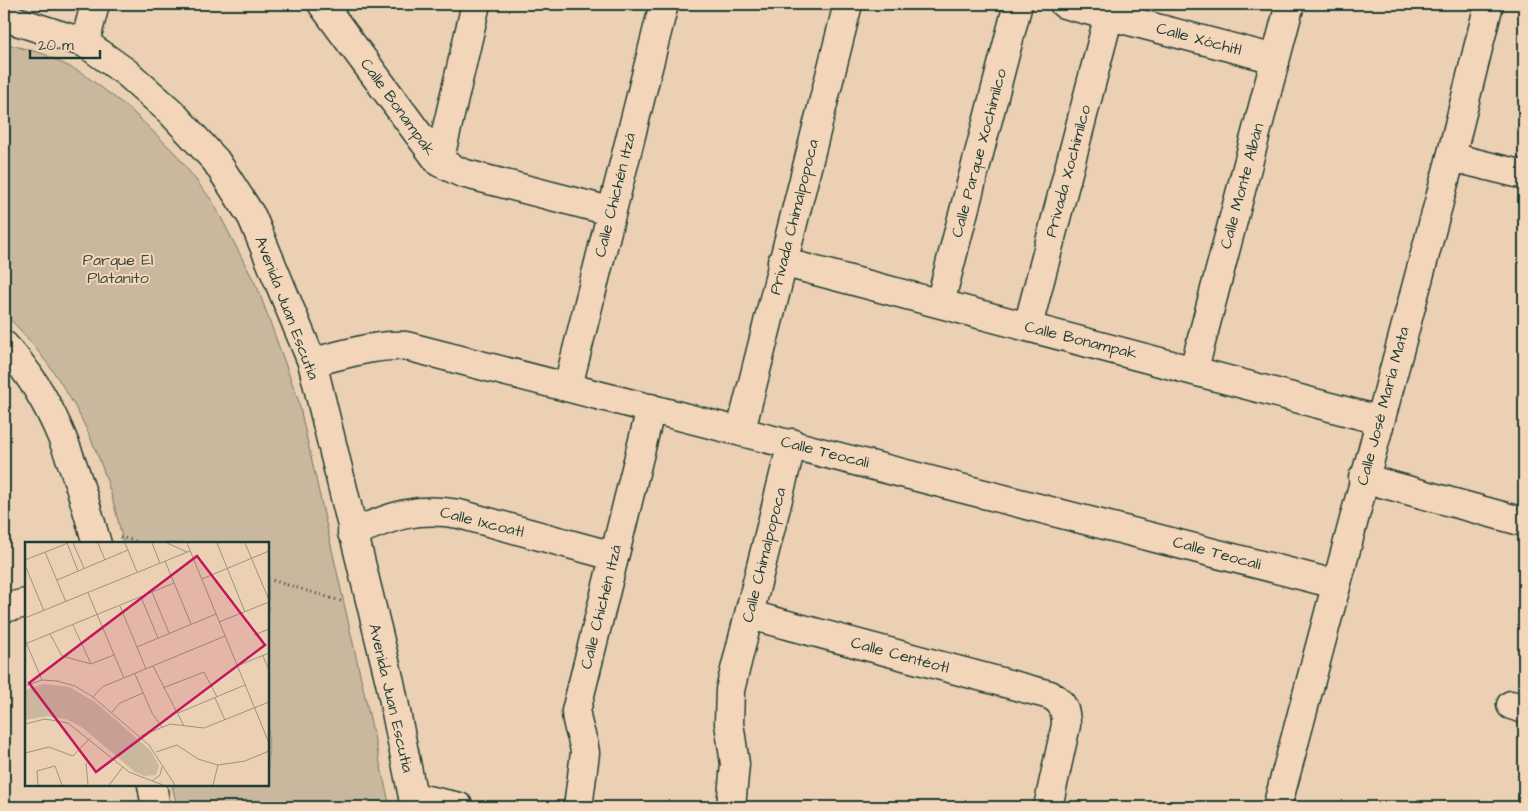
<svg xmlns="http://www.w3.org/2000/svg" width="1528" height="811" font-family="'Architects Daughter',sans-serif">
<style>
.green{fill:#c9b79e;stroke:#747a69}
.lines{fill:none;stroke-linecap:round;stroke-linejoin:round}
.minor-casing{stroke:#1f3d34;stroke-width:31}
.major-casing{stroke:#1f3d34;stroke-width:31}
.path{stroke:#1f3d34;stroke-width:3;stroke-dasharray:1 4;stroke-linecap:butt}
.minor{stroke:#f3d6b9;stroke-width:28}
.major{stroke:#f3d6b9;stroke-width:28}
.labels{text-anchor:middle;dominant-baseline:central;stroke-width:4;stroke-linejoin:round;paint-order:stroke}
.street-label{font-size:16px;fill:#1f3d34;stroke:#f3d6b9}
.park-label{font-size:16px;fill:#30493f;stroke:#f3d6b9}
.inset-road{fill:none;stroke:#999581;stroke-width:1}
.view{fill:#c2185b;fill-opacity:0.15;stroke:#c2185b;stroke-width:2.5}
.inset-edge{fill:none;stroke:#1f3d34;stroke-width:2.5}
</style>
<rect width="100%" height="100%" fill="#ebd0b4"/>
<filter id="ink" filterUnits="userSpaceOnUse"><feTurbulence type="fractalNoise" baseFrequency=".02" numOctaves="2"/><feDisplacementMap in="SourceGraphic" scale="10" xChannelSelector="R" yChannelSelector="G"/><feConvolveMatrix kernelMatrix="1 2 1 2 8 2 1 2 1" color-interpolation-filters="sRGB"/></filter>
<g filter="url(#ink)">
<path class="green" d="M4,43L44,54L82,73L130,109L175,153L213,202L258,289L298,399L390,807H177L172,785H268V544L123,543C105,453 70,379 4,313Z"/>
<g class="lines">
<defs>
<path id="minor" d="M322,4L439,162L462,173L610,211
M1064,4L1275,59
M1451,157L1524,175
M439,162L476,4
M782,262L1379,420
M940,303L1018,4
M1028,326L1109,15
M312,362C343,355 374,344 406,346L1335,584
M1194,369L1290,4
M568,386L664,4
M741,430L848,4
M1363,478L1524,522
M352,533C391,517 416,506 459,514L613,556
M4,608L26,603
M750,615L1050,695C1063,702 1066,710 1066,725L1048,807
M1511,705L1524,709
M413,797L459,807
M578,807L585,753C584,738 576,727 576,711L651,408
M731,807L735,764L729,723L730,690L792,443"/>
<path id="major" d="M4,17L85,43L127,73L171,112L216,161L252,217L312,362L390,682L415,807
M85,43L95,4
M4,345C56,399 77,474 97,544
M152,785L156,807
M1277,807L1451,157L1489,4"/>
</defs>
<use href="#minor" class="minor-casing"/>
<use href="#major" class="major-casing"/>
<path class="path" d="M120,537L145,544
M268,579L344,602"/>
<use href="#minor" class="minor"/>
<use href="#major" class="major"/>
</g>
</g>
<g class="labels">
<g class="street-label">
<text transform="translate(1199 39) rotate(15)">Calle Xóchitl</text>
<text transform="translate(398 107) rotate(54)">Calle Bonampak</text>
<text transform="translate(979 153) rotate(-75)">Calle Parque Xochimilco</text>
<text transform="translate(1068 171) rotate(-75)">Privada Xochimilco</text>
<text transform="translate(1242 186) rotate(-75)">Calle Monte Albán</text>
<text transform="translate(615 195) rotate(-76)">Calle Chichén Itzá</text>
<text transform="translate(794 217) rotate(-76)">Privada Chimalpopoca</text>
<text transform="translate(287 308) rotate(69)">Avenida Juan Escutia</text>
<text transform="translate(1081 340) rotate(14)">Calle Bonampak</text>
<text transform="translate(1383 406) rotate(-75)">Calle José María Mata</text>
<text transform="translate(825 452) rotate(14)">Calle Teocali</text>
<text transform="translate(482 522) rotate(14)">Calle Ixcoatl</text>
<text transform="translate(1217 553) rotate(15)">Calle Teocali</text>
<text transform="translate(764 555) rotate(-76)">Calle Chimalpopoca</text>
<text transform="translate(601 607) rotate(-76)">Calle Chichén Itzá</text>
<text transform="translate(900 655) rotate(15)">Calle Centéotl</text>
<text transform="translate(391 698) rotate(77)">Avenida Juan Escutia</text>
</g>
<g class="park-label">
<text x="118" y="260">Parque El<tspan x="118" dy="18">Platanito</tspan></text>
</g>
</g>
<g transform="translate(25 542)">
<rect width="244" height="244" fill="#ebd0b4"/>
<path d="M19,142L44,145L70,160L126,209L134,224L131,233L119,234L110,230L58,186L41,177L22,174L0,178V148Z" fill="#c9b79e"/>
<path class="inset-road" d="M42,1L53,29M48,1L59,26M73,1L80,18M100,1L112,30M127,1L135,21M142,1L162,10M162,1L244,201M192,1L220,70M220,1L244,58M20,10L41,60M0,18L43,1M140,19L166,82M0,23L19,69M177,37L244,9M32,38L103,8M127,50L144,91M63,51L99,136M116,55L133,96M95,64L121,127M0,76L165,9M194,80L244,60M48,83L66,122M25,92L37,114L66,122L89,113M229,93L244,87M0,98L17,138M0,102L149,41M112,105L191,72M238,114L244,128M128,124L159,184M212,124L244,111M110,132L127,171L137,185M0,144L17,138L32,139L50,144L68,155L124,203L150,243M138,146L179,130L192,155M68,155L77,145L200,94M190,156L200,178M87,170L95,161L118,151M153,171L220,143M0,182L20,177L43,181L104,230L138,243M116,194L145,182L179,186L244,160M131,210L152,203L173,217L193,223L220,219L244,209M0,211L24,205L48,214L65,196M61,221L63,243M127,239L135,233L137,225M13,243L12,229L30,224L37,243M84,243L98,225M188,243L193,223"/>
<path class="view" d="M172,14L240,103L71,230L4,141Z"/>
<rect width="244" height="244" class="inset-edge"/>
</g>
<rect width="1528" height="811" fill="none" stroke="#f3d6b9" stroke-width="20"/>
<rect x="10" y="10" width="1508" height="791" fill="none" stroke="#1f3d34" stroke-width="2" filter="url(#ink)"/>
<path d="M30 50v8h70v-8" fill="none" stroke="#1f3d34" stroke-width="2.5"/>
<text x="38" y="50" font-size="15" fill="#1f3d34" stroke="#f3d6b9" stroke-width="4" paint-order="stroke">20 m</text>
</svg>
